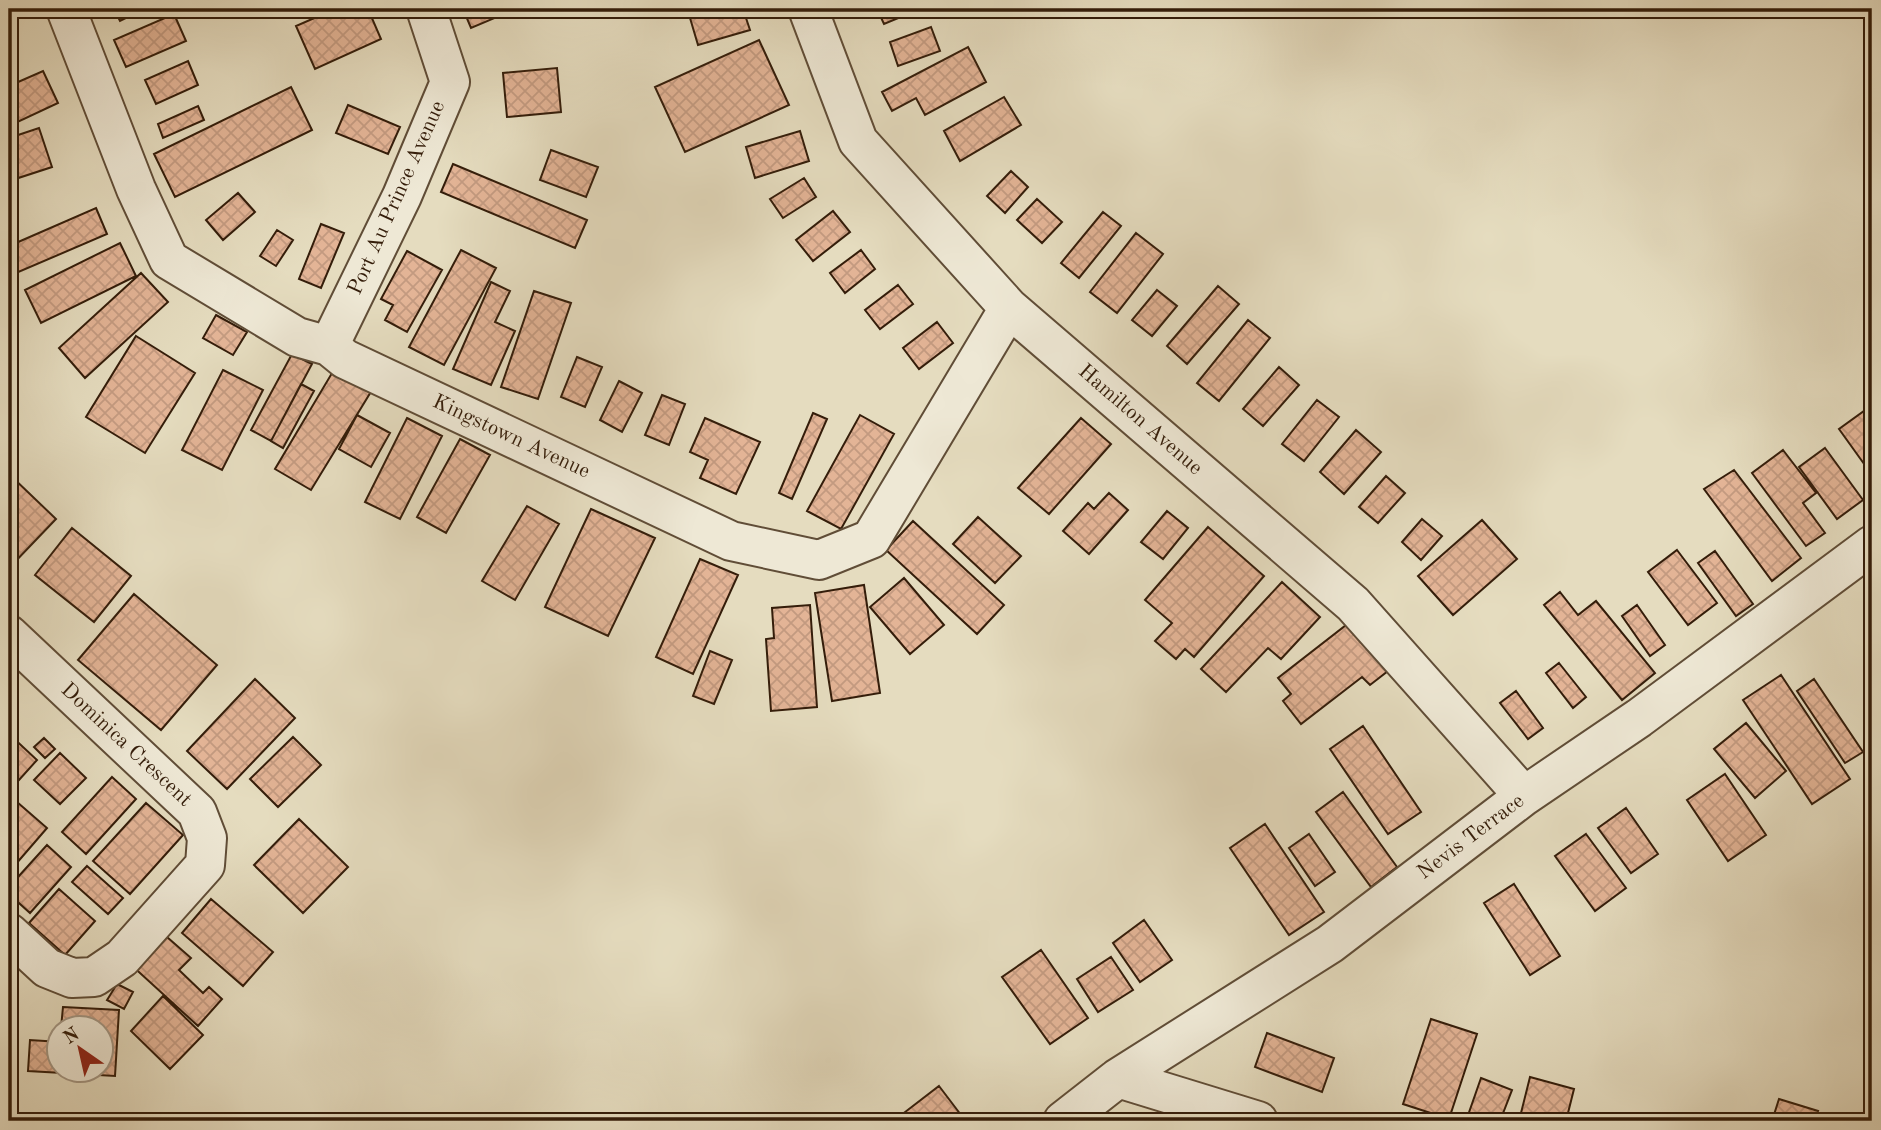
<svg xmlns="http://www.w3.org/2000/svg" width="1881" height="1130" font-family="'Old Standard TT',serif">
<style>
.building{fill:url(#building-cross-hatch);stroke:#341d0a;stroke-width:2}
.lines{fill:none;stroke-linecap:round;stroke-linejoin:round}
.street-casing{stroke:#604d37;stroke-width:42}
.street{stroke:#eee8d5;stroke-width:38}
.labels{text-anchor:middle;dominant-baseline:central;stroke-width:5;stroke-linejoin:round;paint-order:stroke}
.street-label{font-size:21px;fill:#341d0a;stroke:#eee8d5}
</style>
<defs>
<pattern id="building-cross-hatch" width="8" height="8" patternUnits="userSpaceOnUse" patternTransform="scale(1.75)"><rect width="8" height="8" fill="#e3b496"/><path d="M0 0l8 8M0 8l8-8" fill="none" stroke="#c39a80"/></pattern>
</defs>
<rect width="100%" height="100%" fill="#e5dcbf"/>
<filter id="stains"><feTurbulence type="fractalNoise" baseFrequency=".00286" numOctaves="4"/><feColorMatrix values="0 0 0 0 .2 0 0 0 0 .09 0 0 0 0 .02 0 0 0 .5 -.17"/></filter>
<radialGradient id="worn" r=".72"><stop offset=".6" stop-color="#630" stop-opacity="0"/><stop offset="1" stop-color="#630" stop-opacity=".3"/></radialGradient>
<path class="building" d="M114,9H144L120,21Z
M296,9H312L299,15Z
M335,9H368L381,39L315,69L296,26Z
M463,9H516L471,28Z
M720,9H743L750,30L698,45L690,18Z
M877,9H920L884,24Z
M174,14L186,41L126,67L114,40Z
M931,27L940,51L898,66L890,42Z
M759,40L789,105L685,152L655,87Z
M968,47L986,82L925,115L916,98L892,111L882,92Z
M188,61L198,85L156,104L145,80Z
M557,68L561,112L507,117L503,73Z
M43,71L58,103L9,126V86Z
M291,87L312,130L175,197L154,154Z
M1004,97L1021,125L960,161L944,131Z
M348,105L400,127L388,154L336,133Z
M198,106L204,120L163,138L158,124Z
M39,128L52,167L9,181V138Z
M800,131L809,161L755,178L746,147Z
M551,150L598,167L586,197L540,180Z
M453,164L587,220L575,248L441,192Z
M1011,171L1028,187L1005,213L987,196Z
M804,178L816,197L783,218L770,199Z
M238,193L255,212L223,240L206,220Z
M1037,199L1062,222L1042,243L1017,220Z
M96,208L107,234L9,276V246Z
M833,211L850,232L813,261L796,240Z
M1103,212L1121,226L1079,278L1061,263Z
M321,224L344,233L321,288L299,279Z
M277,230L293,240L276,266L260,256Z
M1136,233L1163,254L1117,313L1090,292Z
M120,243L136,276L41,323L25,290Z
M461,250L496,268L444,365L409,347Z
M861,250L875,269L845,293L830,273Z
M407,251L442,270L407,332L385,320L393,305L381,299Z
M141,273L168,302L85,378L59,348Z
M491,282L510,291L495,322L515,331L491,385L453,369Z
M898,285L913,304L880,329L865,310Z
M1218,286L1239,304L1187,364L1167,346Z
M1157,290L1177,306L1152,336L1132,320Z
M534,291L571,303L538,399L501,387Z
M216,315L247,332L233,355L203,338Z
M1248,320L1270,338L1219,401L1197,383Z
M937,322L953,343L919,369L903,348Z
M136,336L195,373L145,453L86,417Z
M292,354L312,364L271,441L251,430Z
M577,357L602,367L585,407L561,397Z
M1279,367L1299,385L1263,426L1243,409Z
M335,368L372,390L311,490L275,469Z
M223,370L263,390L222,470L182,450Z
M619,381L642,393L622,432L600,420Z
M301,384L314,391L283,448L271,441Z
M662,395L685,404L669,445L645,435Z
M1317,400L1339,417L1304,461L1282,444Z
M1864,411L1872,422V475L1839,429Z
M813,413L827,419L792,499L779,493Z
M357,415L390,433L371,467L339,449Z
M860,415L894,434L841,529L807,511Z
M407,418L442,436L400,519L365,502Z
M705,418L760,442L736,494L700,478L708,460L690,452Z
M1081,418L1111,444L1049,514L1018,488Z
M1356,430L1381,452L1344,494L1320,472Z
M460,439L490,455L446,533L417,517Z
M1825,448L1863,500L1837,519L1799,467Z
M1783,450L1816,493L1803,503L1825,533L1806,546L1752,473Z
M1734,470L1801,558L1772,581L1704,489Z
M9,474L56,519L10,567L9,566Z
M1386,476L1405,493L1378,523L1359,507Z
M1109,493L1128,510L1089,554L1063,531L1088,503L1094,509Z
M527,506L559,524L515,600L482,581Z
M591,509L655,538L608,636L545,607Z
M1167,511L1188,528L1163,559L1141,542Z
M978,517L1021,556L995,583L953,544Z
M1422,519L1442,536L1421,560L1402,542Z
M1482,520L1517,559L1453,615L1418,576Z
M913,521L1004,605L977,634L886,550Z
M1208,527L1264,576L1194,657L1185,649L1176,659L1155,641L1172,623L1145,600Z
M72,528L131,576L94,622L35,575Z
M1677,550L1717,603L1688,625L1648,572Z
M1715,551L1753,604L1736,616L1698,563Z
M700,559L738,575L693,674L656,657Z
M904,578L944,625L910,654L870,607Z
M1282,582L1320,617L1281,659L1268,648L1226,692L1201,669Z
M864,585L880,693L832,701L815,593Z
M1560,592L1578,615L1596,601L1655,673L1622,700L1544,605Z
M134,594L217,665L161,730L78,660Z
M810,605L817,707L771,711L766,639L774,638L772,608Z
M1637,605L1665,645L1650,656L1622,616Z
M1359,615L1397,664L1370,685L1362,677L1301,724L1283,701L1291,694L1278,678Z
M710,651L732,660L714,704L693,696Z
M1559,663L1586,697L1573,708L1546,673Z
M1781,675L1850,779L1812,804L1743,700Z
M255,679L295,718L227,789L187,751Z
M1814,679L1863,752L1845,763L1797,691Z
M1516,691L1543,728L1528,739L1500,703Z
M1746,723L1786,771L1755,798L1714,749Z
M1363,726L1421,812L1388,834L1330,749Z
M9,734L37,760L10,790L9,789Z
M293,737L321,765L278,807L250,779Z
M44,738L55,749L45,758L34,747Z
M60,753L86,778L60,804L34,780Z
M1725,774L1766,835L1728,861L1687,800Z
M112,777L136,799L86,854L62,832Z
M1343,792L1397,867L1371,887L1316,812Z
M9,795L47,828L9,872Z
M146,803L183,835L130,894L93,861Z
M1626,808L1658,854L1631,873L1598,828Z
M299,819L348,867L303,913L254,865Z
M1265,824L1324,912L1289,935L1230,848Z
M1309,834L1335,872L1315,886L1289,848Z
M1586,834L1626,888L1595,911L1555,856Z
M47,845L71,867L30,913L9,894V887Z
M87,866L123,898L108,914L72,882Z
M1514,884L1560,956L1530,975L1484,903Z
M59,889L95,921L65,955L29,923Z
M211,899L273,952L243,986L182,933Z
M1144,920L1172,960L1140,982L1113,943Z
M159,930L191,958L179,970L203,993L209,987L222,999L198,1026L129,963Z
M1041,950L1088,1018L1050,1044L1002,977Z
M1111,957L1133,990L1098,1012L1077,979Z
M117,984L133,992L124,1009L107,1000Z
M163,996L203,1035L170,1069L131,1031Z
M63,1007L119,1010L115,1076L28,1071L30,1040L60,1042V1070H102V1028H61Z
M9,1015L17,1023L9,1032Z
M1431,1019L1477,1034L1449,1119L1403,1104Z
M1267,1033L1334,1058L1322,1092L1255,1067Z
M1530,1077L1574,1089L1566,1121H1519Z
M1481,1078L1512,1090L1500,1121H1466Z
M939,1086L961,1115L953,1121H898L896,1119Z
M1779,1099L1818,1111L1814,1121H1772Z"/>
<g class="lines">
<defs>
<path id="street" d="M66,9L136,189L169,260L297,337L329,346L345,359L731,541L819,560L871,539L1009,308
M808,9L858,141L1009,308L1353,604L1524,796
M329,346L402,196L450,82L426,9
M9,635L197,812L207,838L205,865L122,958L94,977L72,978L47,968L9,933
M1118,1078L1258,1121
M1063,1121L1118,1078L1330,944L1524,796L1639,718L1872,545"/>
</defs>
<use href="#street" class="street-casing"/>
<use href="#street" class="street"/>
</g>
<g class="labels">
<g class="street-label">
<text transform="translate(397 198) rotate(-66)">Port Au Prince Avenue</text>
<text transform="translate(1140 420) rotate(41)">Hamilton Avenue</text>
<text transform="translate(511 437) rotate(25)">Kingstown Avenue</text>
<text transform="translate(126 745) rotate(43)">Dominica Crescent</text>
<text transform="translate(1471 837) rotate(-37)">Nevis Terrace</text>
</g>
</g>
<rect width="1881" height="1130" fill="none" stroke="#e5dcbf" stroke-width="35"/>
<rect x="10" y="10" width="1860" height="1109" fill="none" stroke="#341d0a" stroke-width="3.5"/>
<rect x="18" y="18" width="1846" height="1095" fill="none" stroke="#341d0a" stroke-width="2"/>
<g transform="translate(80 1049) rotate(326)"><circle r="33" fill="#eee8d5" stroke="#a49784" stroke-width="2"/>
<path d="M0-5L12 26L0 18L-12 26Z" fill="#8f2418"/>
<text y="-10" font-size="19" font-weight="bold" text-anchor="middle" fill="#341d0a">N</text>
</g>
<rect width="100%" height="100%" filter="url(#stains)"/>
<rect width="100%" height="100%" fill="url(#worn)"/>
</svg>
